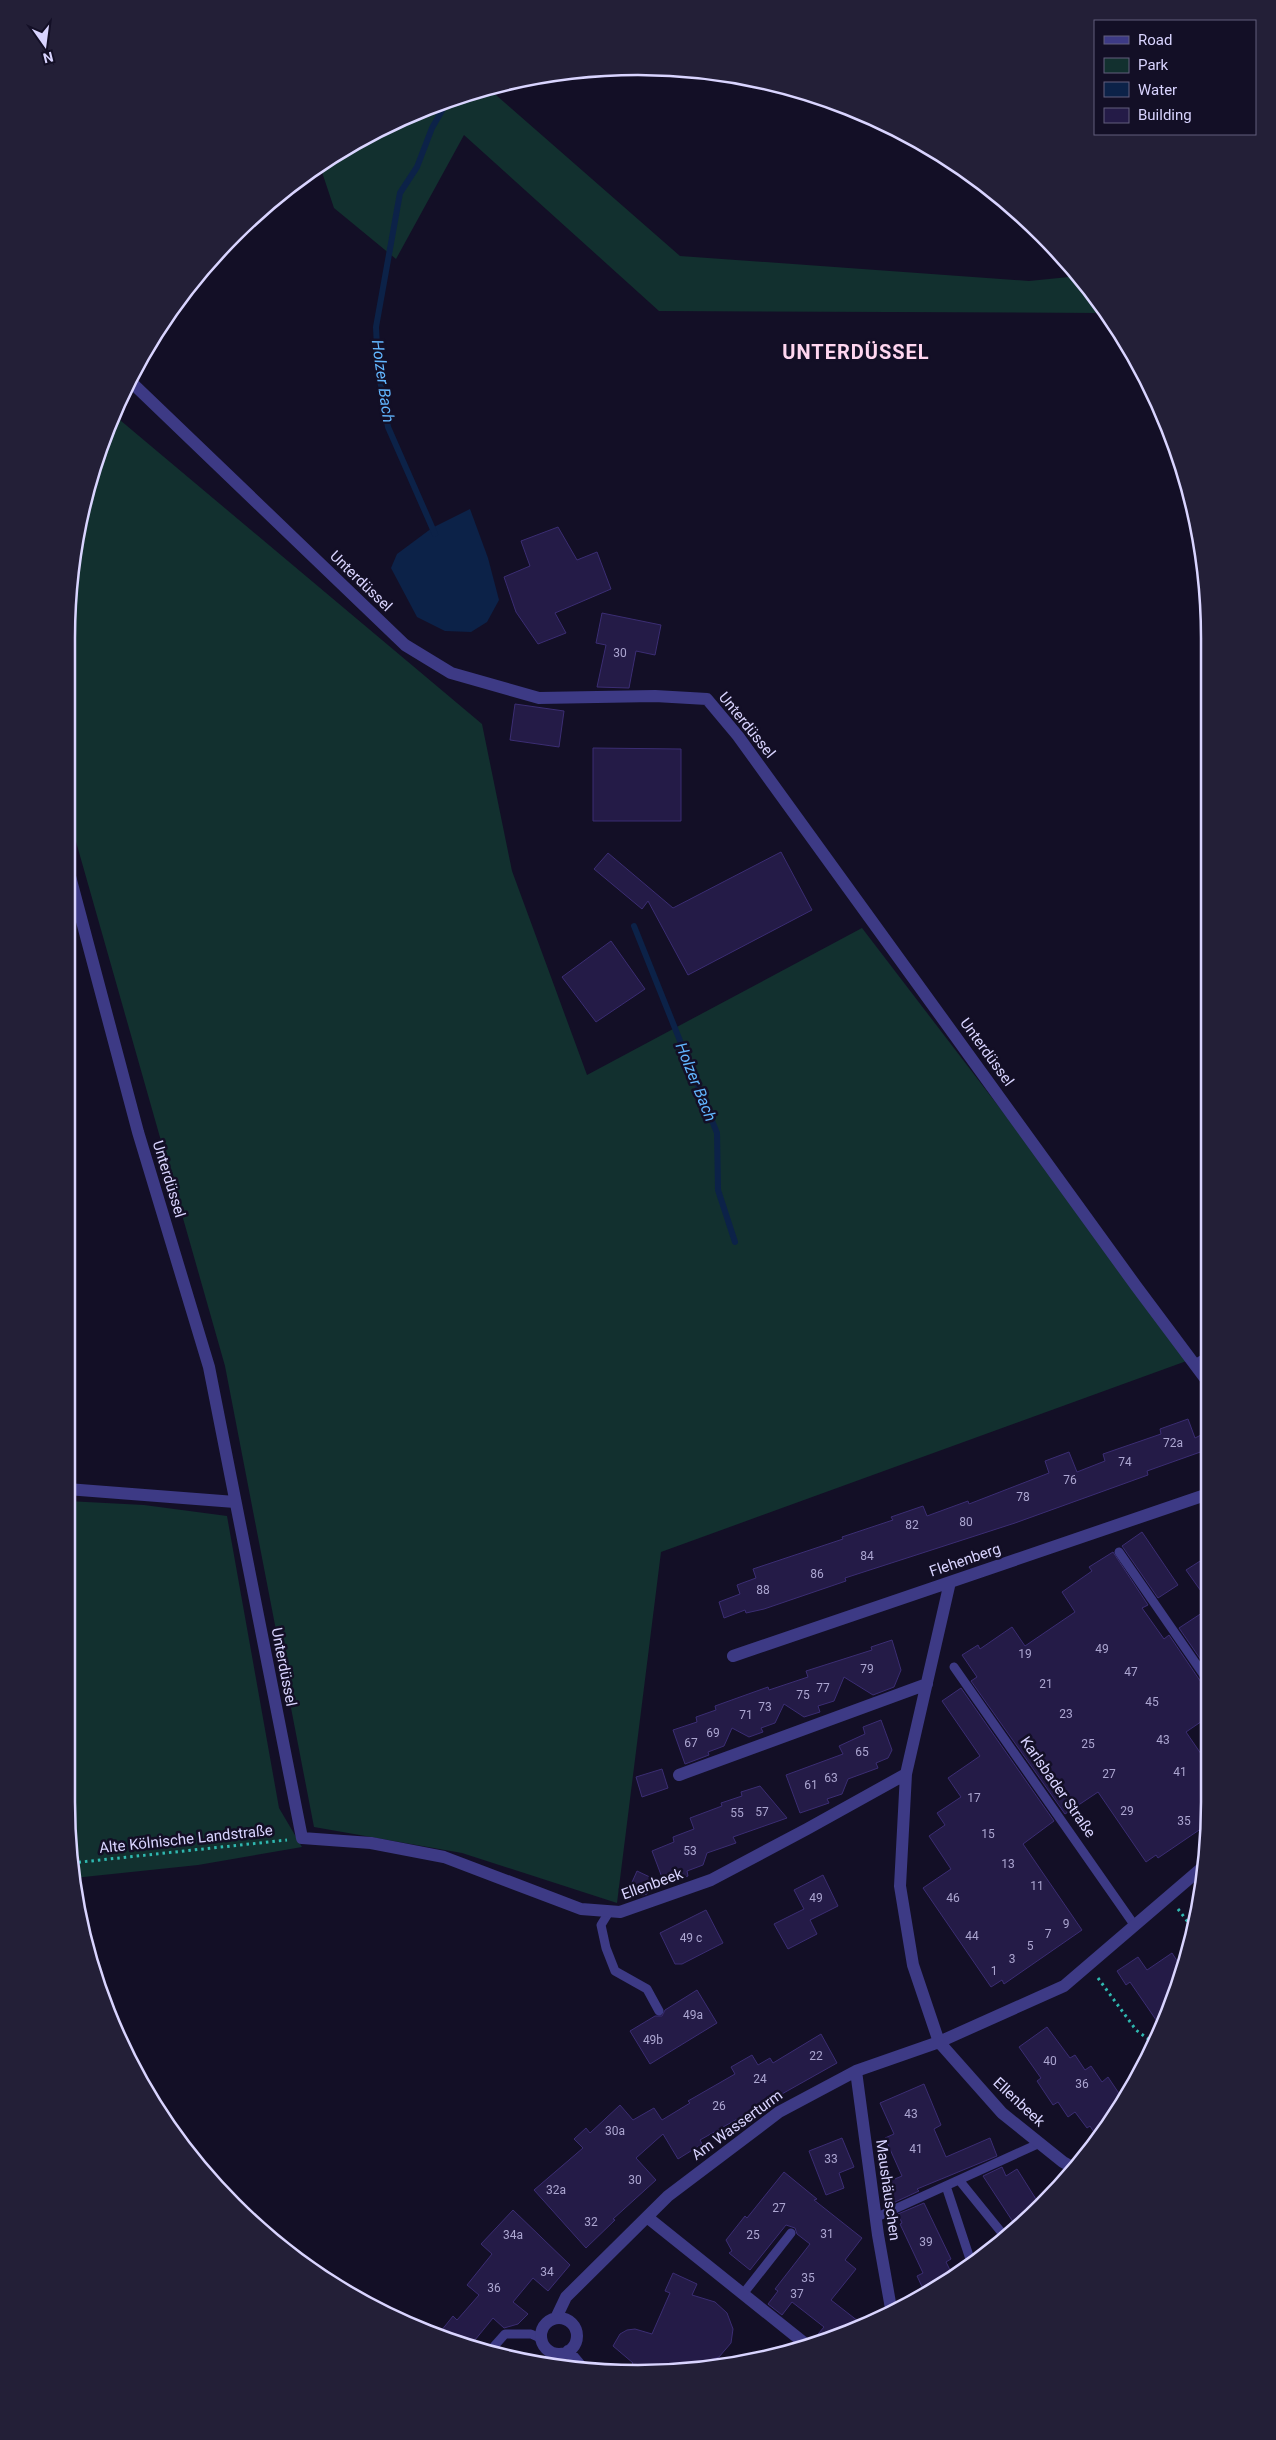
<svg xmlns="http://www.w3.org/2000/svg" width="1276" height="2440" font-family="Roboto,sans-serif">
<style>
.green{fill:#12302f}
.water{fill:#0c2248}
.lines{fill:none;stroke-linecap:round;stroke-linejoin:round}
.stream{stroke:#0c2248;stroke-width:6}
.building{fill:#241b47;stroke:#3b2d73}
.path{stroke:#2fb8b0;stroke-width:3;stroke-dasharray:2.5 4;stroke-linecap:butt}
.service{stroke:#3d3a85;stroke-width:9}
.minor{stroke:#3d3a85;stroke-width:12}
.labels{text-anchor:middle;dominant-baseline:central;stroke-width:5;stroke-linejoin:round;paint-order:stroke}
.number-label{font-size:12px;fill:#aca6d1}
.street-label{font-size:15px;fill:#d9d4ff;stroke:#130f26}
.water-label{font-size:16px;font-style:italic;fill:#62b6ff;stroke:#130f26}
.district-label{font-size:20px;font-weight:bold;letter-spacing:1px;fill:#ffd6f0;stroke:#130f26}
.rim{fill:none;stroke:#d9d4ff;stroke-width:2.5}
</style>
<rect width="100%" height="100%" fill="#130f26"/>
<path class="green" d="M489,89L680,256L1029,281L1079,276L1092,290L1105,313L659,311L464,135L396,259L334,208L320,166C370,130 429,102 489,89Z
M114,415L482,724L512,871L587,1075L862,928L1192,1359L661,1552L617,1903L462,1853L314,1827L225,1366L67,810V601L86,490Z
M67,1501L144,1505L227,1516L279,1808L302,1847L198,1865L74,1878L66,1802Z"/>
<path class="water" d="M470,509L488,558L499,600L487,622L471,632L445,631L417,617L391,568L397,554L432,528Z"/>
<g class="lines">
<path class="stream" d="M435,534L388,427L378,368L376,327L400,193L417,167L432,128L448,100
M634,926L717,1133L718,1190L735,1242"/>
</g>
<path class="building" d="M558,527L577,560L597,552L611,589L555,613L566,633L538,644L516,612L504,577L530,566L521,541Z
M602,613L661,625L655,655L636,651L629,688L597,687L606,645L596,643Z
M515,704L564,711L559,747L510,740Z
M593,748L681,749V821H593Z
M781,852L812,910L688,975L648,901L642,909L594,869L608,853L673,908Z
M611,941L645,989L596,1022L562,977Z
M1188,1419L1195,1438L1201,1435L1206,1450L1147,1471L1148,1475L1015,1523L845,1578L846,1581L764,1609L746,1613L745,1610L724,1618L719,1602L740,1594L737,1585L756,1578L753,1569L843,1539L842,1537L893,1520L891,1517L923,1506L927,1516L968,1501L969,1504L1049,1473L1045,1461L1069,1452L1077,1472L1105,1461L1103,1454L1161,1434L1160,1429Z
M1142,1532L1178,1585L1158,1598L1122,1546Z
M1113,1552L1148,1605L1142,1608L1164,1639L1169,1635L1203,1685L1208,1687V1717L1186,1732L1208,1764V1824L1158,1858L1156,1855L1146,1862L1098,1792L1065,1814L971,1681L977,1677L962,1655L978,1645L980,1649L1012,1627L1025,1646L1075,1612L1062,1592L1092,1571L1089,1567Z
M1208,1556V1601L1186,1570Z
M1208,1609V1670L1179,1628Z
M892,1640L901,1670L894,1687L873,1695L844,1677L834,1701L818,1706L820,1712L804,1717L784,1704L775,1723L761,1728L763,1732L749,1737L732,1728L724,1746L708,1752L709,1755L685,1764L673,1730L697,1722L696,1717L716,1710L715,1706L768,1687L769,1690L808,1677L806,1671L872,1650L871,1647Z
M961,1688L1054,1821L1023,1844L1082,1930L1004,1984L1002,1980L991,1987L923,1888L951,1869L929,1836L945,1825L937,1813L961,1797L948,1778L980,1756L942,1701Z
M881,1720L892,1750L888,1758L876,1763L878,1768L848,1779L842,1794L827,1799L829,1803L800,1813L786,1775L843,1754L839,1746L865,1734L863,1727Z
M662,1769L668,1788L642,1797L636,1777Z
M760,1786L787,1818L733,1837L736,1843L707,1853L703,1865L687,1871L688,1876L670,1883L663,1880L652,1851L674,1842L673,1837L694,1829L690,1818L722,1806L721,1803L742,1796L741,1792Z
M637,1871L654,1879L647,1894L643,1895L629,1889Z
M823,1875L838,1906L810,1920L817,1934L788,1949L774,1924L804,1909L794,1890Z
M706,1910L723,1943L682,1964H675L660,1933Z
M1172,1953L1183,1970L1161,2027L1130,1982L1126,1985L1117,1971L1138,1957L1147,1970Z
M697,1990L717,2023L650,2064L630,2031L655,2016H662L665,2010Z
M1047,2027L1070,2058L1075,2055L1085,2070L1091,2066L1102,2082L1108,2077L1124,2101L1113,2120L1098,2138L1090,2126L1087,2128L1075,2112L1068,2117L1058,2102L1053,2105L1037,2081L1041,2078L1019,2047Z
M821,2034L837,2063L700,2140L702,2144L678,2159L663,2134L636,2158L656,2180L613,2219L615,2220L586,2248L534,2190L583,2148L574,2139L586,2128L590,2133L620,2105L633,2120L654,2108L662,2120L690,2103L688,2101L735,2074L731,2067L752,2055L758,2065L770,2058L773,2063Z
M924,2084L941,2125L934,2129L946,2157L990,2138L997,2156L917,2189L919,2191L893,2203L885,2183L902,2176L885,2138L894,2134L880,2103Z
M842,2138L854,2167L839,2173L844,2188L826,2195L809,2151Z
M1002,2167L1006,2176L1017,2169L1041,2207L1017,2228L983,2176Z
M784,2172L817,2199L814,2200L862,2238L845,2260L856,2269L831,2300L863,2325L816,2343L813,2340L824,2327L792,2302L782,2315L768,2304L778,2291L775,2289L810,2244L797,2234L795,2228L786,2225L750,2270L729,2253L732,2251L726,2240L745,2216L747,2218Z
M924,2203L951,2259L946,2262L953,2276L925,2293L917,2276L923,2273L900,2224L902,2223L898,2214Z
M513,2210L570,2265L548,2291L533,2278L513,2302L528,2314L518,2324L504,2328L493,2318L470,2346L437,2336L453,2316L457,2320L479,2295L467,2285L492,2254L481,2244Z
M673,2273L697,2284L692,2295L715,2302L727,2313L733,2329L731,2343L719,2357L688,2367L691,2370L626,2372L633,2363L613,2346L620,2334L627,2330L635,2329L652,2334L670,2293L665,2291Z"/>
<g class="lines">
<path class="path" d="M72,1863L287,1840
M1178,1909L1194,1930
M1098,1978L1136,2030L1155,2044"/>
<path class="service" d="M1195,1364L1207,1357
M1119,1552L1208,1681
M954,1667L1135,1926
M609,1912L601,1925L606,1948L615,1971L647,1989L659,2011
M959,2180L1006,2238
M946,2186L972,2265
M875,2218L1040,2143
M743,2294L791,2233
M489,2352L505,2334H531L542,2339"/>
<path class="minor" d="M129,380L405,645L451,673L539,698L655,696L707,699L738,736L1136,1286L1207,1381
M67,865L138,1132L209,1367L302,1838L371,1843L444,1857L581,1909L620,1912L711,1880L807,1829L906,1774
M67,1489L235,1502
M950,1582L906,1774L900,1886L913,1965L939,2042L1002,2113L1063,2162L1074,2168
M733,1656L1208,1494
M679,1775L927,1684
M856,2071L878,2235L892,2314
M647,2217L808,2346
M556,2318L566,2297L668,2196L779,2112L856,2071L939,2042L1064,1986L1204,1866
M541 2336a18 18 0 1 1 36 0a18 18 0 1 1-36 0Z
M568,2351L584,2370"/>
</g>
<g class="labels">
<g class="number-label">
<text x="620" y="653">30</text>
<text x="1173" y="1443">72a</text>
<text x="1125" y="1462">74</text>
<text x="1070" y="1480">76</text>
<text x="1023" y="1497">78</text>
<text x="966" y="1522">80</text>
<text x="912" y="1525">82</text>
<text x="867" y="1556">84</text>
<text x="817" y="1574">86</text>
<text x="763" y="1590">88</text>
<text x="1102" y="1649">49</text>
<text x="1025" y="1654">19</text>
<text x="867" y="1669">79</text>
<text x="1131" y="1672">47</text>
<text x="1046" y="1684">21</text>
<text x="823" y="1688">77</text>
<text x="803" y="1695">75</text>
<text x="1152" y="1702">45</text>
<text x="765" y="1707">73</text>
<text x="1066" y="1714">23</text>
<text x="746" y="1715">71</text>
<text x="713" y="1733">69</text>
<text x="1163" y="1740">43</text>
<text x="691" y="1743">67</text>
<text x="1088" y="1744">25</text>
<text x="862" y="1752">65</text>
<text x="1180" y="1772">41</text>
<text x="1109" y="1774">27</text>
<text x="831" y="1778">63</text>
<text x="811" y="1785">61</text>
<text x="974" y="1798">17</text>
<text x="1127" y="1811">29</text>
<text x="762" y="1812">57</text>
<text x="737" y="1813">55</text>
<text x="1184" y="1821">35</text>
<text x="988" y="1834">15</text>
<text x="690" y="1851">53</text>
<text x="1008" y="1864">13</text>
<text x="1037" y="1886">11</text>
<text x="816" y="1898">49</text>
<text x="953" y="1898">46</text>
<text x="1066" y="1924">9</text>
<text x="1048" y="1934">7</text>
<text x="972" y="1936">44</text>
<text x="691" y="1938">49 c</text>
<text x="1030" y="1946">5</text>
<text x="1012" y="1959">3</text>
<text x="994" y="1971">1</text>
<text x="693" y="2015">49a</text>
<text x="653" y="2040">49b</text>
<text x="816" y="2056">22</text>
<text x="1050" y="2061">40</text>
<text x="760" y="2079">24</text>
<text x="1082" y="2084">36</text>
<text x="719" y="2106">26</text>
<text x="911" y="2114">43</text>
<text x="615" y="2131">30a</text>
<text x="916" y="2149">41</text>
<text x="831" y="2159">33</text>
<text x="635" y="2180">30</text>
<text x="556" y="2190">32a</text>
<text x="779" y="2208">27</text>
<text x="591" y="2222">32</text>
<text x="827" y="2234">31</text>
<text x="513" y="2235">34a</text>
<text x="753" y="2235">25</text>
<text x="926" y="2242">39</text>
<text x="547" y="2272">34</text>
<text x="808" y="2278">35</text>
<text x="494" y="2288">36</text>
<text x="797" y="2294">37</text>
</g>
<g class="street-label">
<text transform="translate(361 581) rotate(44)">Unterdüssel</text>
<text transform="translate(747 725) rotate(51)">Unterdüssel</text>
<text transform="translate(987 1052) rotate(54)">Unterdüssel</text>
<text transform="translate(169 1179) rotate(73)">Unterdüssel</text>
<text transform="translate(965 1560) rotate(-19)">Flehenberg</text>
<text transform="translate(284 1667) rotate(79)">Unterdüssel</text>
<text transform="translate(1058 1787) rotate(55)">Karlsbader Straße</text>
<text transform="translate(186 1839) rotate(-6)">Alte Kölnische Landstraße</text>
<text transform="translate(652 1884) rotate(-20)">Ellenbeek</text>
<text transform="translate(1019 2102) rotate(43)">Ellenbeek</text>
<text transform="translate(737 2125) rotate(-36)">Am Wasserturm</text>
<text transform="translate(888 2190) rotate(82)">Maushäuschen</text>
</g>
<g class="water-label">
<text transform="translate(383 381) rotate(82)">Holzer Bach</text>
<text transform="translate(696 1082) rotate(68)">Holzer Bach</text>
</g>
<g class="district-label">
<text x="856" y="352">UNTERDÜSSEL</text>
</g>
</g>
<path d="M0 0H1276V2440H0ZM638 75H638A563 563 0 0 1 1201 638V1802A563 563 0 0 1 638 2365H638A563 563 0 0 1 75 1802V638A563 563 0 0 1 638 75Z" fill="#231f37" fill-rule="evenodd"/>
<path class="rim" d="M638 75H638A563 563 0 0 1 1201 638V1802A563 563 0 0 1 638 2365H638A563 563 0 0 1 75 1802V638A563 563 0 0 1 638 75Z"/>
<rect x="1094" y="20" width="162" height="115" fill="#130f26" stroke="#625e7d"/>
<rect x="1104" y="36" width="25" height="8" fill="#3d3a85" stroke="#625e7d"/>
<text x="1138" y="45" font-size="15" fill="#d9d4ff">Road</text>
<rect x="1104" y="58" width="25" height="15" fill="#12302f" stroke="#625e7d"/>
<text x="1138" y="70" font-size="15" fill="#d9d4ff">Park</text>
<rect x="1104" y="82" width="25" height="15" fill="#0c2248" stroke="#625e7d"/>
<text x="1138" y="95" font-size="15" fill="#d9d4ff">Water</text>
<rect x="1104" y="108" width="25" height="15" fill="#241b47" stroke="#625e7d"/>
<text x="1138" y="120" font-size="15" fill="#d9d4ff">Building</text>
<g transform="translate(45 45) rotate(166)" stroke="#130f26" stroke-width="4" paint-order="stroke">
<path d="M0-4L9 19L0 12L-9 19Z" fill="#d9d4ff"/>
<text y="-8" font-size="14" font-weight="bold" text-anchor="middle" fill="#d9d4ff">N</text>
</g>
</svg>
